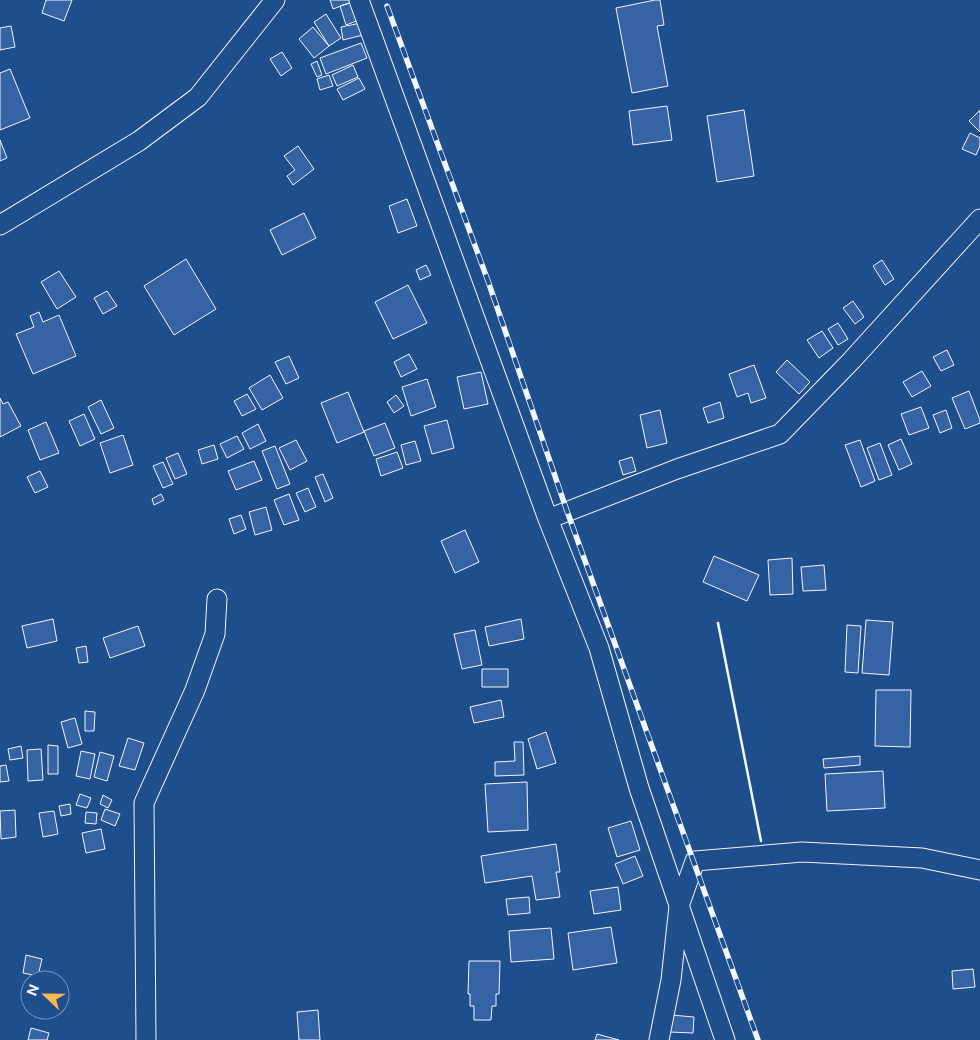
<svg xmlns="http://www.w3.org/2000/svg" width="980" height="1040" font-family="'Public Sans',sans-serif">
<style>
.building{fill:#3563a3;stroke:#f2f6ff}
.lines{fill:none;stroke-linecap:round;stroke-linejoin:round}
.minor-casing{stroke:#f2f6ff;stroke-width:21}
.minor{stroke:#1f4e8c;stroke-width:19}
.rail-casing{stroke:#f2f6ff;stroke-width:5.5}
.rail{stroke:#1f4e8c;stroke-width:4;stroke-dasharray:11;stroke-linecap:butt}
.wall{stroke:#f2f6ff;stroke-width:2.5}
</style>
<rect width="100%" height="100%" fill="#1f4e8c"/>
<path class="building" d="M46,0H72L64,21L42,13Z
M330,0H351L352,2L333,9Z
M655,0H660L664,25L657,26L668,86L632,93L616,8Z
M352,2L359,20L346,25L340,6Z
M326,14L341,38L329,46L314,22Z
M361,23L363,35L343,40L341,27Z
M11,26L15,47L0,50V28Z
M313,27L329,46L314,58L299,39Z
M361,43L367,58L326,74L320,58Z
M282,52L292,68L281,76L270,59Z
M317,61L322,75L317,77L311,64Z
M353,65L358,77L337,86L332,75Z
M10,69L30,118L0,130V73Z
M329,75L333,86L320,90L317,79Z
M359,78L365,89L343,100L337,89Z
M667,106L672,140L633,145L629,111Z
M744,110L754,176L717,182L707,116Z
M980,110V132L969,121Z
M970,133L980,138V146L976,155L962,149Z
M0,140L7,158L0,161Z
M298,146L314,169L293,185L287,176L295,170L284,156Z
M407,199L417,226L398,233L389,206Z
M304,213L316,238L282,255L270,230Z
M186,259L216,309L174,335L144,286Z
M882,260L894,279L885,285L873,266Z
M426,265L431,275L420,280L416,270Z
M59,271L76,297L57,309L41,282Z
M408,285L427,323L393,339L375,302Z
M107,291L117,306L103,314L94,298Z
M853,301L864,317L855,324L843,308Z
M39,312L43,322L59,315L76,356L33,374L16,334L34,327L30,316Z
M838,323L848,339L838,345L828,329Z
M822,331L833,348L819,358L807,340Z
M947,350L954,365L941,371L933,357Z
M409,354L417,369L401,377L394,362Z
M289,356L299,378L286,384L275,362Z
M787,360L810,382L799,394L776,372Z
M754,365L766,398L751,403L748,393L737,397L729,374Z
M922,371L931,386L912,397L903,382Z
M481,372L488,404L464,409L457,377Z
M270,375L283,398L262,410L249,388Z
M427,379L436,407L411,416L402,387Z
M969,391L980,420V423L965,429L952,398Z
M348,392L364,432L337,443L321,403Z
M247,394L256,409L242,416L234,401Z
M396,395L404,406L394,413L387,402Z
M0,398L3,404L8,402L21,426L0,437Z
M101,400L114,428L101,434L88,407Z
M720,402L724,418L708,423L703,408Z
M921,407L929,428L909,435L901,414Z
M660,410L667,443L647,448L640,415Z
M946,410L952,428L940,433L933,415Z
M84,414L95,439L80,446L69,421Z
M447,420L454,448L432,454L424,426Z
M46,422L59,453L40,460L28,430Z
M385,423L395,448L374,456L364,431Z
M258,424L266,441L250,449L242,433Z
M123,435L133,465L110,473L100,443Z
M237,436L244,449L227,458L220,444Z
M901,439L912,464L899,470L888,445Z
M296,440L307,461L290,470L279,448Z
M860,440L875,481L861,487L845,445Z
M415,441L421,461L406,465L401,445Z
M880,443L892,475L879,480L867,448Z
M214,445L218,459L202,464L198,450Z
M275,446L290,484L277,489L262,451Z
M397,452L403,468L381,476L376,459Z
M178,453L187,474L175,479L166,458Z
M632,457L636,471L623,475L619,461Z
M254,461L262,480L236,490L228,471Z
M163,462L173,484L163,488L153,466Z
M40,471L48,487L35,493L27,477Z
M323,474L333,498L325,502L315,477Z
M308,488L316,507L305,512L296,493Z
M161,494L164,500L154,505L152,499Z
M289,494L299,520L284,525L274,500Z
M266,507L272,530L255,535L249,512Z
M241,515L246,529L234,534L229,519Z
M465,530L479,562L455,573L441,541Z
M714,556L759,575L747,601L703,582Z
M792,558L793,594L770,595L768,560Z
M824,565L826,590L803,591L801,567Z
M53,619L57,641L27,648L22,626Z
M521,619L524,639L489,646L485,627Z
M866,620L893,622L889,675L862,673Z
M847,625L861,626L858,673L845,672Z
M138,626L145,646L110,658L103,638Z
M475,630L482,665L462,669L454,634Z
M86,646L88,662L79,663L76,648Z
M482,669H508V687H482Z
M876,690H911L910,747L875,746Z
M501,700L504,717L474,723L470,707Z
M85,711L95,712L94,731H85Z
M75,718L82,744L68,748L61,722Z
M546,732L556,763L537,769L528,739Z
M128,738L144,743L135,770L119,766Z
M514,742H523L524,775L495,776V762L515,761Z
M48,745L58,746V774H48Z
M21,746L23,758L10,760L8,749Z
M41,749L43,780L28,781L27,750Z
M81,751L95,754L90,779L76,776Z
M100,752L114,756L107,781L94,777Z
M860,756V765L824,768L823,759Z
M6,765L9,781L0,782V766Z
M883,771L885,808L827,811L825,774Z
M527,782L528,830L488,832L485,784Z
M80,794L91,798L87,808L76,805Z
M103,795L112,800L108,808L100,804Z
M70,804L71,814L61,816L59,806Z
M105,809L120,814L115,826L101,820Z
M15,810L16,837L1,839L0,811Z
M54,811L58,834L43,837L39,813Z
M86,812L97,813L96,824L85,823Z
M631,821L640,850L617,857L608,828Z
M101,829L105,849L86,853L82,833Z
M556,844L560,872H556L560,897L536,900L532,876L485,883L481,856Z
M635,856L643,876L623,884L615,864Z
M618,887L621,910L594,914L590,891Z
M529,897L530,913L508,915L506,899Z
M611,927L617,963L573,970L568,933Z
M551,928L554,959L511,962L509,931Z
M26,955L42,959L38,976L23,973Z
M469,961H500L499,994H496V1006H492L491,1020H474V1006H470V994H468Z
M973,969L975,987L953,989L952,971Z
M318,1010L320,1040H299L297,1012Z
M671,1015L694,1017L693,1033L669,1032Z
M31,1028L49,1033L47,1040H28Z
M597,1034L619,1040H595Z"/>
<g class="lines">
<defs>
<path id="minor" d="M359,0L548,519L599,648L639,788L725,1040
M0,225L139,141L198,97L275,0
M548,519L677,469L780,434L852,360L980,219
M146,1040L144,803L195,690L215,634L217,599
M659,1040L671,980L679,906L695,861L802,852L922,858L980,870"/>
</defs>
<use href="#minor" class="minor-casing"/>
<use href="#minor" class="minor"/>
<defs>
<path id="rail" d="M387,6L488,281L567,511L758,1040"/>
</defs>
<use href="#rail" class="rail-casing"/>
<use href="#rail" class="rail"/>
<path class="wall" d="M718,623L761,841"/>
</g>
<g transform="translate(45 995) rotate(292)"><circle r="24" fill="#1f4e8c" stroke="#7391ba"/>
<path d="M0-4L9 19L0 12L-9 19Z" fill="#ffb74d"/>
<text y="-8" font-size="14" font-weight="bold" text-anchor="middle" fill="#f2f6ff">N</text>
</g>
</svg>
